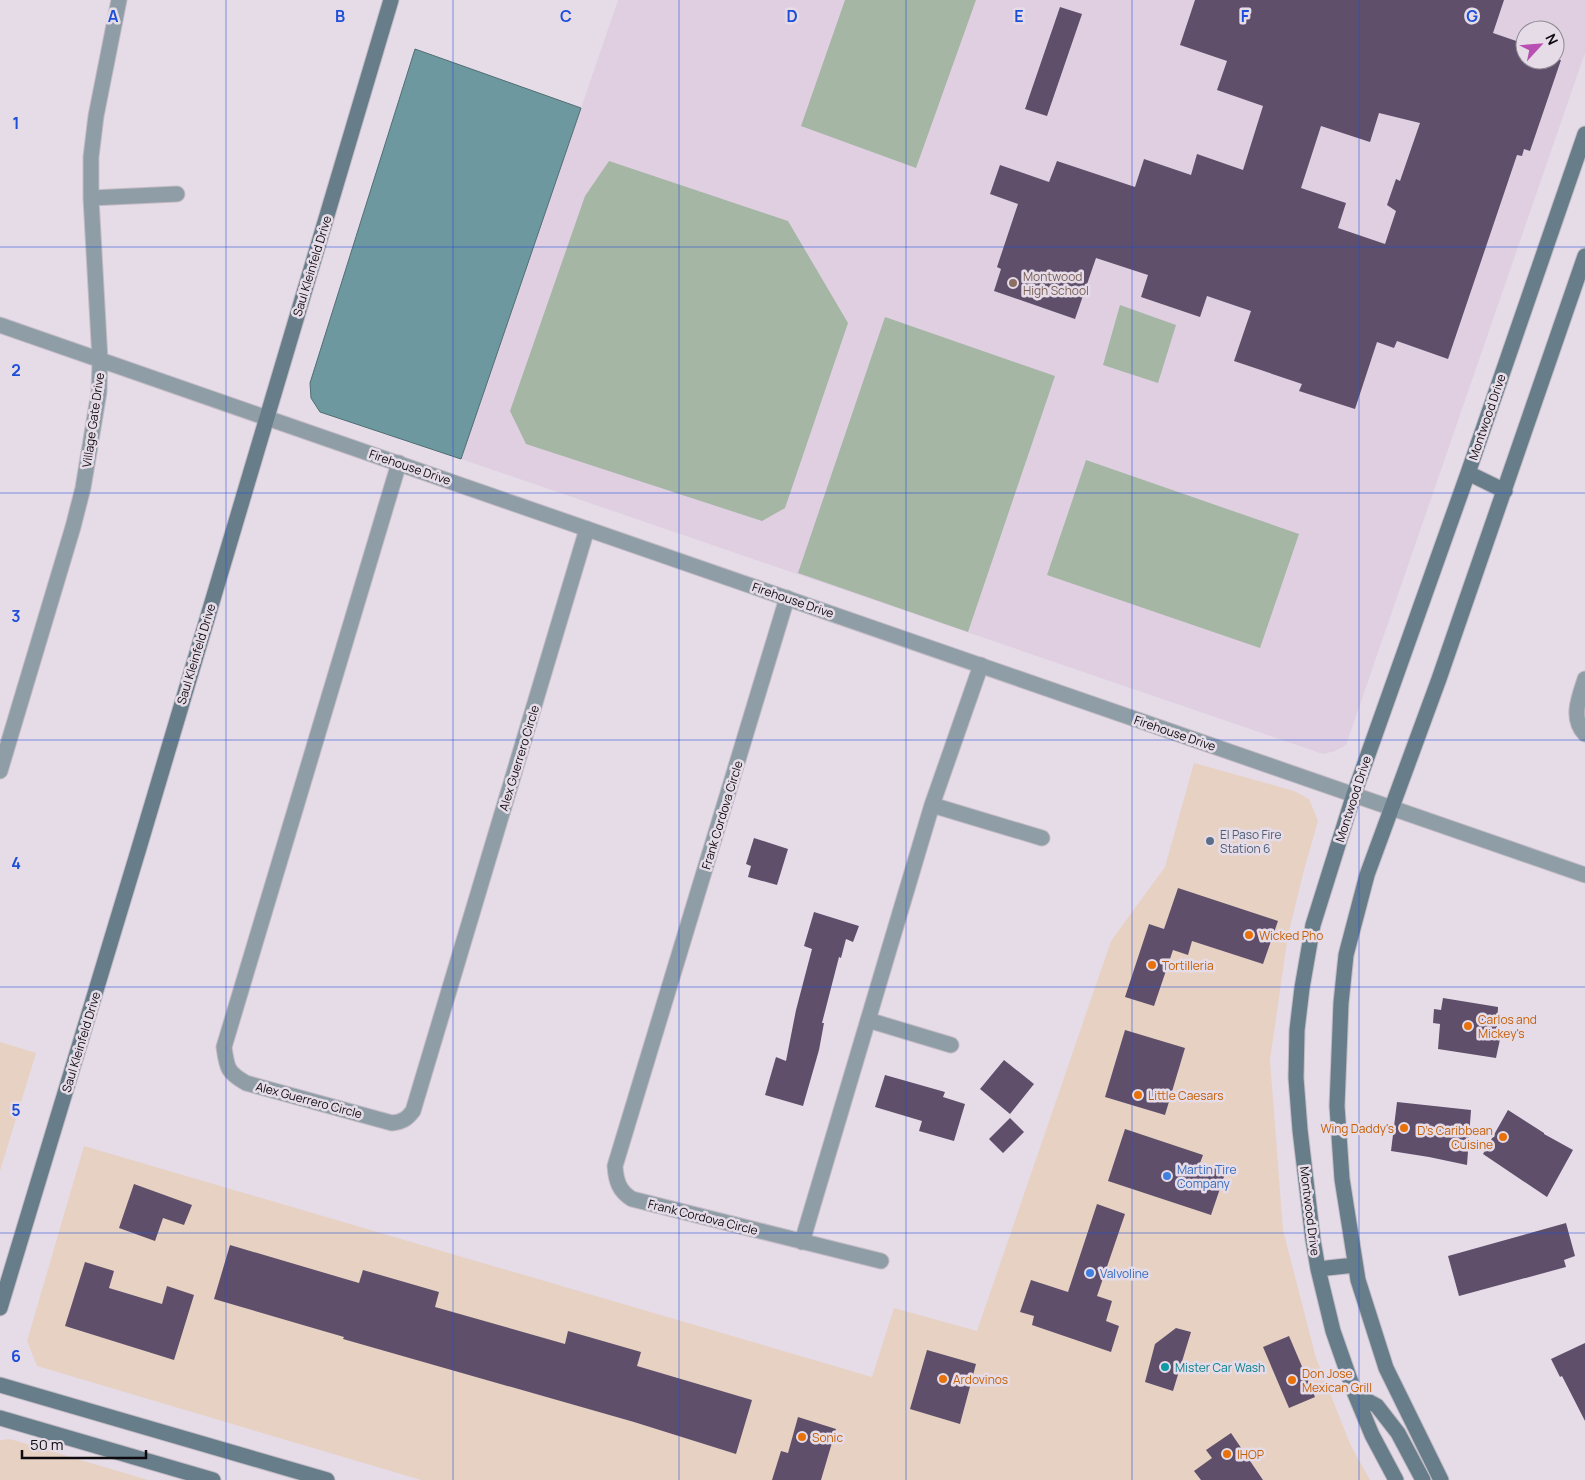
<svg xmlns="http://www.w3.org/2000/svg" width="1585" height="1480" font-family="Manrope,sans-serif">
<style>
.commercial{fill:#e6d1c3}
.built{fill:#dfcfe1;fill-rule:evenodd}
.green{fill:#a5b6a5}
.water{fill:#6e989f;stroke:#516e74}
.building{fill:#5f4f6b;fill-rule:evenodd}
.lines{fill:none;stroke-linecap:round;stroke-linejoin:round}
.minor-casing{stroke:#c3bbc5;stroke-width:17}
.tertiary-casing{stroke:#c3bbc5;stroke-width:17}
.secondary-casing{stroke:#c3bbc5;stroke-width:17}
.minor{stroke:#8f9ea6;stroke-width:15}
.tertiary{stroke:#8f9ea6;stroke-width:15}
.secondary{stroke:#677e8a;stroke-width:15}
.grid{fill:none;stroke:#1d4ed8;stroke-width:1;stroke-opacity:0.55}
.education-dot{fill:#8d6e63;stroke:#e6dce8;stroke-width:2}
.service-dot{fill:#5c6f8a;stroke:#e6dce8;stroke-width:2}
.food-dot{fill:#e8710a;stroke:#e6dce8;stroke-width:2}
.shop-dot{fill:#3f7fe0;stroke:#e6dce8;stroke-width:2}
.culture-dot{fill:#0f9aa8;stroke:#e6dce8;stroke-width:2}
.labels{text-anchor:middle;dominant-baseline:central;stroke-width:5;stroke-linejoin:round;paint-order:stroke}
.street-label{font-size:12px;fill:#0e0b0f;stroke:#e6dce8}
.education-label{font-size:12px;fill:#785e54;stroke:#e6dce8;text-anchor:start}
.service-label{font-size:12px;fill:#4e5e75;stroke:#e6dce8;text-anchor:start}
.food-label{font-size:12px;fill:#c56008;stroke:#e6dce8;text-anchor:start}
.shop-label{font-size:12px;fill:#366cbe;stroke:#e6dce8;text-anchor:start}
.culture-label{font-size:12px;fill:#0d838f;stroke:#e6dce8;text-anchor:start}
.grid-label{font-size:16px;text-anchor:middle;font-weight:bold;fill:#1d4ed8;stroke:#e6dce8;stroke-width:5;stroke-linejoin:round;paint-order:stroke}
</style>
<rect width="100%" height="100%" fill="#e6dce8"/>
<path class="commercial" d="M1194,763L1294,791L1309,799L1318,821L1304,870L1288,935L1270,1060L1283,1230L1316,1358L1351,1446L1370,1480H421L37,1366L27,1341L84,1146L872,1377L894,1308L977,1331L1111,941L1165,867Z
M0,1042L36,1053L0,1171Z
M10,1439L148,1480H0V1440Z"/>
<path class="built" d="M618,0H1585V53L1346,745L1335,751L1323,754L461,459ZM1525,30H1555V60H1525Z"/>
<path class="green" d="M845,0H976L916,168L801,126Z
M609,161L788,221L848,323L785,508L762,521L526,444L510,411L585,196Z
M1120,305L1176,325L1158,383L1103,365Z
M885,317L1055,376L968,632L798,573Z
M1086,460L1299,534L1260,648L1047,575Z"/>
<path class="water" d="M415,49L581,108L461,459L320,412L311,398L310,383Z"/>
<path class="building" d="M1195,0H1504L1493,33L1525,44V60H1561L1530,151L1524,149L1522,156L1517,155L1448,359L1397,341L1394,348L1377,342L1355,409L1299,391L1302,384L1234,361L1251,311L1207,296L1200,317L1141,297L1148,275L1096,258L1075,319L994,291L1001,269L997,267L1018,204L990,194L1000,165L1049,182L1057,161L1135,187L1144,159L1191,175L1197,154L1243,170L1263,106L1217,90L1227,61L1180,45ZM1379,113L1420,123L1400,181L1396,179L1387,205L1396,211L1385,244L1338,228L1346,203L1301,188L1321,126L1370,142Z
M1060,7L1082,14L1047,116L1025,109Z
M754,838L788,849L777,885L748,877L751,866L746,864Z
M1178,888L1278,921L1263,964L1192,941L1188,955L1173,950L1154,1006L1125,997L1149,924L1164,929Z
M814,912L859,926L853,942L846,939L841,958L839,957L822,1023H824L819,1050L803,1106L765,1095L776,1057L786,1061L796,1010L812,949L804,946Z
M1443,998L1498,1007L1497,1028L1502,1030L1496,1058L1438,1049L1440,1024L1433,1023L1434,1009L1441,1010Z
M1125,1030L1185,1048L1165,1115L1105,1097Z
M1004,1060L1034,1084L1010,1114L980,1089Z
M885,1075L945,1092L943,1097L965,1104L954,1141L919,1131L922,1121L875,1107Z
M1397,1102L1471,1110L1467,1165L1429,1157L1391,1151Z
M1508,1110L1544,1133V1134L1573,1150L1547,1197L1483,1154Z
M1010,1118L1024,1132L1003,1153L989,1139Z
M1125,1129L1203,1155L1200,1163L1226,1171L1211,1215L1108,1181Z
M134,1184L192,1205L184,1225L163,1218L155,1241L119,1228Z
M1097,1204L1125,1214L1097,1296L1112,1301L1106,1321L1119,1326L1111,1352L1032,1325L1034,1316L1020,1312L1031,1280L1068,1292Z
M1566,1223L1575,1256L1564,1260L1566,1267L1459,1296L1448,1256Z
M230,1245L359,1283L363,1270L439,1292L435,1307L565,1344L568,1331L641,1352L637,1366L752,1400L736,1454L634,1422L343,1339L344,1337L214,1299Z
M85,1262L114,1271L109,1288L162,1304L167,1286L194,1295L174,1360L65,1326Z
M1176,1328L1191,1332L1173,1391L1145,1382L1155,1344Z
M1289,1336L1315,1397L1289,1408L1263,1347Z
M1585,1343V1421L1562,1376L1560,1377L1551,1359Z
M927,1350L976,1364L960,1424L910,1409Z
M798,1417L836,1429L821,1480H772L781,1451L788,1453Z
M1231,1433L1263,1480H1201L1194,1471L1212,1458L1206,1450Z"/>
<g class="lines">
<defs>
<path id="minor" d="M91,198L177,194
M0,325L267,418
M399,463L224,1047C227,1068 227,1072 246,1083L392,1123C402,1122 407,1119 413,1111L587,529
M787,598L615,1166C616,1181 619,1191 632,1199L881,1261
M1585,679C1579,698 1570,718 1585,734
M0,771L73,527L83,488L99,392L100,360L91,198V157L96,116L119,0
M932,805L1042,838
M868,1020L951,1045
M802,1242L932,805L981,665"/>
<path id="tertiary" d="M267,418L1585,875"/>
<path id="secondary" d="M1468,473L1505,491
M1318,1269L1355,1265
M0,1308L139,848L391,0
M0,1385L327,1480
M1355,1394L1377,1406L1398,1433L1423,1480
M0,1418L213,1480
M1396,1480L1372,1435L1355,1394L1333,1331L1318,1269L1313,1240L1300,1130L1296,1078L1297,1030L1302,988L1313,925L1354,794L1468,473L1585,134
M1441,1480L1386,1368L1358,1280L1342,1179L1337,1106L1341,1003L1346,955L1367,875L1439,679L1585,256"/>
</defs>
<use href="#minor" class="minor-casing"/>
<use href="#tertiary" class="tertiary-casing"/>
<use href="#secondary" class="secondary-casing"/>
<use href="#minor" class="minor"/>
<use href="#tertiary" class="tertiary"/>
<use href="#secondary" class="secondary"/>
</g>
<path class="grid" d="M226,0V1480M453,0V1480M679,0V1480M906,0V1480M1132,0V1480M1359,0V1480M0,247H1585M0,493H1585M0,740H1585M0,987H1585M0,1233H1585"/>
<circle class="education-dot" cx="1013" cy="283" r="5"/>
<circle class="service-dot" cx="1210" cy="841" r="5"/>
<g class="food-dot">
<circle cx="1249" cy="935" r="5"/>
<circle cx="1152" cy="965" r="5"/>
<circle cx="1468" cy="1026" r="5"/>
<circle cx="1138" cy="1095" r="5"/>
<circle cx="1404" cy="1128" r="5"/>
<circle cx="1503" cy="1137" r="5"/>
<circle cx="943" cy="1379" r="5"/>
<circle cx="1292" cy="1380" r="5"/>
<circle cx="802" cy="1437" r="5"/>
<circle cx="1227" cy="1454" r="5"/>
</g>
<g class="shop-dot">
<circle cx="1167" cy="1176" r="5"/>
<circle cx="1090" cy="1273" r="5"/>
</g>
<circle class="culture-dot" cx="1165" cy="1367" r="5"/>
<g class="labels">
<g class="street-label">
<text transform="translate(312 266) rotate(-73)">Saul Kleinfeld Drive</text>
<text transform="translate(1487 417) rotate(-71)">Montwood Drive</text>
<text transform="translate(93 420) rotate(-82)">Village Gate Drive</text>
<text transform="translate(410 467) rotate(19)">Firehouse Drive</text>
<text transform="translate(793 600) rotate(19)">Firehouse Drive</text>
<text transform="translate(196 654) rotate(-73)">Saul Kleinfeld Drive</text>
<text transform="translate(1175 733) rotate(19)">Firehouse Drive</text>
<text transform="translate(519 758) rotate(-73)">Alex Guerrero Circle</text>
<text transform="translate(1353 799) rotate(-72)">Montwood Drive</text>
<text transform="translate(722 815) rotate(-73)">Frank Cordova Circle</text>
<text transform="translate(81 1042) rotate(-73)">Saul Kleinfeld Drive</text>
<text transform="translate(309 1100) rotate(15)">Alex Guerrero Circle</text>
<text transform="translate(1310 1211) rotate(83)">Montwood Drive</text>
<text transform="translate(703 1217) rotate(14)">Frank Cordova Circle</text>
</g>
<g class="education-label">
<text x="1023" y="276">Montwood<tspan x="1023" dy="14">High School</tspan></text>
</g>
<g class="service-label">
<text x="1220" y="834">El Paso Fire<tspan x="1220" dy="14">Station 6</tspan></text>
</g>
<g class="food-label">
<text x="1259" y="935">Wicked Pho</text>
<text x="1162" y="965">Tortilleria</text>
<text x="1478" y="1019">Carlos and<tspan x="1478" dy="14">Mickey's</tspan></text>
<text x="1148" y="1095">Little Caesars</text>
<text x="1394" y="1128" text-anchor="end">Wing Daddy's</text>
<text x="1493" y="1130" text-anchor="end">D's Caribbean<tspan x="1493" dy="14">Cuisine</tspan></text>
<text x="1302" y="1373">Don Jose<tspan x="1302" dy="14">Mexican Grill</tspan></text>
<text x="953" y="1379">Ardovinos</text>
<text x="812" y="1437">Sonic</text>
<text x="1237" y="1454">IHOP</text>
</g>
<g class="shop-label">
<text x="1177" y="1169">Martin Tire<tspan x="1177" dy="14">Company</tspan></text>
<text x="1100" y="1273">Valvoline</text>
</g>
<g class="culture-label">
<text x="1175" y="1367">Mister Car Wash</text>
</g>
</g>
<g class="grid-label">
<text x="113" y="22">A</text>
<text x="340" y="22">B</text>
<text x="566" y="22">C</text>
<text x="792" y="22">D</text>
<text x="1019" y="22">E</text>
<text x="1245" y="22">F</text>
<text x="1472" y="22">G</text>
<text x="16" y="129">1</text>
<text x="16" y="376">2</text>
<text x="16" y="622">3</text>
<text x="16" y="869">4</text>
<text x="16" y="1116">5</text>
<text x="16" y="1362">6</text>
</g>
<g transform="translate(1540 45) rotate(64)"><circle r="24" fill="#e6dce8" stroke="#908891"/>
<path d="M0-4L9 19L0 12L-9 19Z" fill="#b850b3"/>
<text y="-8" font-size="14" font-weight="bold" text-anchor="middle" fill="#0e0b0f">N</text>
</g>
<path d="M22 1450v8h124v-8" fill="none" stroke="#0e0b0f" stroke-width="2.5"/>
<text x="30" y="1450" font-size="15" fill="#0e0b0f" stroke="#e6dce8" stroke-width="4" paint-order="stroke">50 m</text>
</svg>
